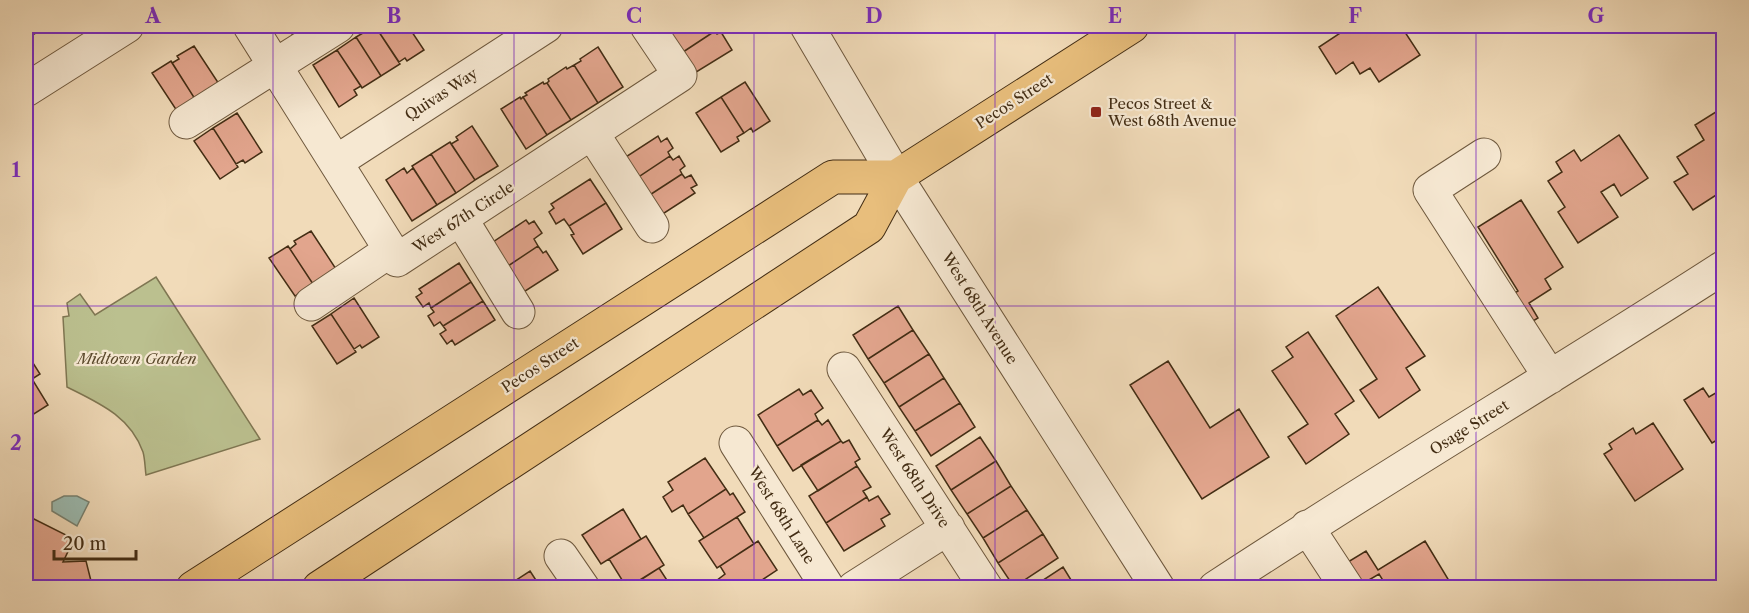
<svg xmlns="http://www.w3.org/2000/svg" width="1749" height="613" font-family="'Libre Caslon Text',serif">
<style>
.green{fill:#bbc08f;stroke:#7f7652;stroke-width:1.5}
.water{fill:#9bbbb1;stroke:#788272;stroke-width:1.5}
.building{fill:#e2a58d;stroke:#432d14;stroke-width:1.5}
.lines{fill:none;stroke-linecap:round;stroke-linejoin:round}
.minor-casing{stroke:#6e583d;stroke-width:35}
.major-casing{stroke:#432d14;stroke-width:35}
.minor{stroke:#f6e8d2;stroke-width:33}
.major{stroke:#e8be7c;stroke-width:33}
.grid{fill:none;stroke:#7b2cbf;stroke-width:1.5;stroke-opacity:0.55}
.poi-dot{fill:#8f2418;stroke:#f6e8d2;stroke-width:2}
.labels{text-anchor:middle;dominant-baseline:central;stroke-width:4.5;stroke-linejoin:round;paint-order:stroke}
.street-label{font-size:15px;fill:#432d14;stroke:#f6e8d2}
.poi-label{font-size:15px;fill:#432d14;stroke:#f6e8d2;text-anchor:start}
.park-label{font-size:15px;font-style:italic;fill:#5b4a2d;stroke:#f6e8d2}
.neatline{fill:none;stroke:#7b2cbf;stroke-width:2}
.grid-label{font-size:20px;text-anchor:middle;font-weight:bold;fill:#7b2cbf}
</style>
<rect width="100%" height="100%" fill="#f1dbb9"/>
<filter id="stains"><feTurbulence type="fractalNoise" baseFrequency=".00333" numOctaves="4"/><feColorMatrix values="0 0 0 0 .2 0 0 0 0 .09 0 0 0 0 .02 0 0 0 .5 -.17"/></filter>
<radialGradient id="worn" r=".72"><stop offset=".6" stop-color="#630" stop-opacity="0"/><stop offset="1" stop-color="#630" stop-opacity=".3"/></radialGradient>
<path class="green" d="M156,277L260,439L146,475C145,468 145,459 143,452C130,416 99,403 67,387L63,317L69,316L67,303L80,294L95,315Z"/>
<path class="water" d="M64,496H77L89,502L77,526L52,511V502Z"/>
<path class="building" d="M26,26H42L44,28L26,39Z
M287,26H312L294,37Z
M375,26L400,64L381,76L356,37Z
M375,26H408L424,50L407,61L405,58L399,62Z
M664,26H717L713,28L715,31L680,54Z
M1346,26H1401L1420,55L1379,82L1370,68L1360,74L1353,62L1336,74L1319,47L1348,28Z
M715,31L717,34L721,32L732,50L693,74L680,54Z
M356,37L381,76L362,88L337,50Z
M194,46L219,84L195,99L172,63L179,59L177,56Z
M598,47L623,87L598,103L574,65L581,61L580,59Z
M337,50L361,86L354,90L357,95L339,107L313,65Z
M171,61L195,99L177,111L152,73Z
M574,65L598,103L571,120L547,83L549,81L548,79L566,67L567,69Z
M543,82L544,84L547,83L571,120L547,135L523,97L527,95L525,93Z
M745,82L770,121L753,132L751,128L744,133L721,97Z
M520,97L521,99L523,97L547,135L526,149L501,109Z
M721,97L744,133L737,137L739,141L721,152L696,113Z
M1719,110L1724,116V190L1693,210L1674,182L1688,174L1677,157L1704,140L1695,125Z
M237,113L262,152L245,163L243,160L236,164L213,128Z
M472,126L498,166L475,180L451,144L458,140L456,137Z
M213,128L238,167L220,179L194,141Z
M1619,135L1648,178L1621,196L1614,184L1601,192L1618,217L1578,243L1558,212L1565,207L1548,181L1562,172L1556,162L1574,150L1581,161Z
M658,136L661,142L667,138L673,148L668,152L670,156L631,182L618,162Z
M450,142L475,180L456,193L431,154Z
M431,154L456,193L437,205L412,166Z
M670,156L673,160L679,156L685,166L680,170L682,174L642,200L631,182Z
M404,168L407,173L413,168L437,205L412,221L386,180Z
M682,174L685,178L691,175L697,185L691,188L695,193L655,219L642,200Z
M590,179L606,203L569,226L564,219L556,224L549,212L554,208L551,204Z
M1521,200L1563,267L1545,279L1551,289L1529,303L1538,318L1525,326L1507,298L1518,291L1478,227Z
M606,203L622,229L583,254L571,235L574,234L569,226Z
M526,220L529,224L534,221L542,233L534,239L538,246L502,270L487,246Z
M311,231L336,269L313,284L290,249L296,244L294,241Z
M288,246L313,284L295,296L269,258Z
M538,246L543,253L546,251L558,270L519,295L502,270Z
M459,263L471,282L431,308L429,303L423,307L416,297L422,293L419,289Z
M471,282L483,301L443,326L440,322L434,326L428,316L434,312L431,308Z
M1378,287L1425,356L1406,368L1420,390L1379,418L1360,390L1377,379L1336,316Z
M354,298L379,337L362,348L360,345L354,349L331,314Z
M483,301L495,320L455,345L452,340L447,344L440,334L446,330L443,326Z
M898,306L913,330L868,359L853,335Z
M331,314L356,352L337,364L312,326Z
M913,330L929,354L884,383L868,359Z
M1308,332L1354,401L1335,414L1349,434L1306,464L1288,437L1308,424L1272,371L1293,357L1286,347Z
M26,352L40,374L32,379L48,405L26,419Z
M929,354L944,378L899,407L884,383Z
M1168,361L1210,428L1239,409L1269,457L1202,499L1130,385Z
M944,378L960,403L915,431L899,407Z
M1703,388L1709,397L1724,388V436L1712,443L1684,400Z
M799,389L803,395L811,390L823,408L815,414L818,420L777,446L758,415Z
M960,403L975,427L931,456L915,431Z
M818,420L822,425L828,420L841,441L793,471L777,446Z
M1653,423L1683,469L1635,501L1604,454L1612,449L1609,444L1633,428L1636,434Z
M980,437L996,461L951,490L936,466Z
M849,440L860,459L855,462L857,466L818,491L801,465L841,441L843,443Z
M705,458L726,489L688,514L683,505L672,512L663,497L673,490L668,482Z
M996,461L1011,486L967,514L951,490Z
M857,466L871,487L863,491L867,497L826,523L809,496Z
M1011,486L1027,510L983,538L967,514Z
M726,489L730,495L733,493L745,512L704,538L688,514Z
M878,496L890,514L881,519L885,526L844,551L826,523L867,497L869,501Z
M623,509L641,539L601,564L582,535Z
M1027,510L1043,534L998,563L983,538Z
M26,515L74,539L63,562L86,561L92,585L87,588H26Z
M737,517L754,544L717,568L699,541Z
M1043,534L1058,558L1014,587L998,563Z
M646,536L664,565L627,588L609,559Z
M758,541L777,570L750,588H720L716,581L725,574L720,566Z
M1425,541L1451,584L1445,588H1375L1384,582L1379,574L1357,587L1343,565L1366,551L1378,570Z
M1063,567L1076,588H1031Z
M659,568L672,588H628Z
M530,571L541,588H504Z"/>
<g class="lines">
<defs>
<path id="minor" d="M250,26L397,260L680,75L647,26
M807,26L896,177L1158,588
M26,90L127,26
M186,122L338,26
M592,133L652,226
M1484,155L1430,190L1550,377
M336,162L546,26
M461,219L518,312
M311,304L391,250
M844,369L986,588
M736,443L828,588
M1307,527L1347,588
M561,556L583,588
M854,588L948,528
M1215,588C1382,478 1555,376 1724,267"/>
<path id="major" d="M193,588L833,177H896
M319,588L869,227L896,177L1132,26"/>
</defs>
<use href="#minor" class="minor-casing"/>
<use href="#major" class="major-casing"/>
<use href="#minor" class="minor"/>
<use href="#major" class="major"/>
</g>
<path class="grid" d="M273,26V588M514,26V588M754,26V588M995,26V588M1235,26V588M1476,26V588M26,306H1724"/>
<rect class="poi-dot" x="1090" y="106" width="12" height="12" rx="3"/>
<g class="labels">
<g class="street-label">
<text transform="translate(441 94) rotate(-33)">Quivas Way</text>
<text transform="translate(1014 101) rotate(-33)">Pecos Street</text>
<text transform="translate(463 217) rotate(-33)">West 67th Circle</text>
<text transform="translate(980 308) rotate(58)">West 68th Avenue</text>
<text transform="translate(540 365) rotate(-33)">Pecos Street</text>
<text transform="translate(1469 427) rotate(-32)">Osage Street</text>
<text transform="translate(915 478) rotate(57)">West 68th Drive</text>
<text transform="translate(782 515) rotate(58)">West 68th Lane</text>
</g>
<g class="poi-label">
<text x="1108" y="103">Pecos Street &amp;<tspan x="1108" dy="17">West 68th Avenue</tspan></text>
</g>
<g class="park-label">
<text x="137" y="358">Midtown Garden</text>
</g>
</g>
<rect width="1749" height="613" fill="none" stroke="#f1dbb9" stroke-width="66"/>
<path d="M54 550v9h82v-9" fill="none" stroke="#432d14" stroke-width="3"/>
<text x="63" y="550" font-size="18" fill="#432d14" stroke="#f6e8d2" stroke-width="4.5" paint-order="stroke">20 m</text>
<rect x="33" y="33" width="1683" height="547" class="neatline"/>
<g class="grid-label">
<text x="153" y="23">A</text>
<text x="394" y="23">B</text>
<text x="634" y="23">C</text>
<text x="874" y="23">D</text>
<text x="1115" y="23">E</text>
<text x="1355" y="23">F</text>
<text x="1596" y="23">G</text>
<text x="16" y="177">1</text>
<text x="16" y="450">2</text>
</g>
<rect width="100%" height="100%" filter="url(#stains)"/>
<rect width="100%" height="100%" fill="url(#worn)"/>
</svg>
